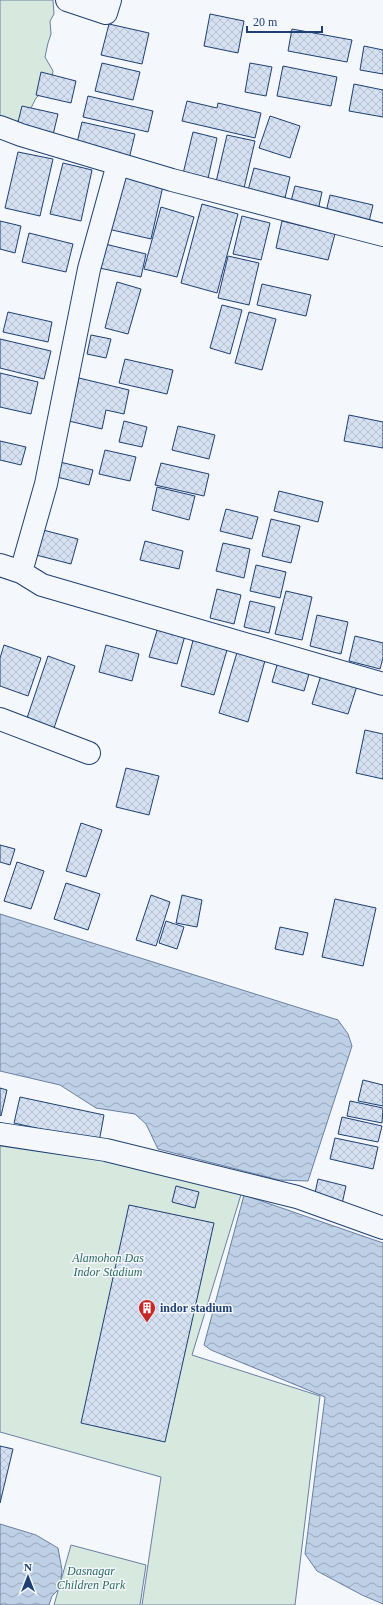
<svg xmlns="http://www.w3.org/2000/svg" width="383" height="1605" font-family="Georgia,serif">
<style>
.green{fill:#d7e8df;stroke:#687fa3}
.water{fill:url(#water-waves);stroke:#687fa3}
.building{fill:url(#building-cross-hatch);stroke:#1d3f73}
.lines{fill:none;stroke-linecap:round;stroke-linejoin:round}
.street-casing{stroke:#1d3f73;stroke-width:24}
.street{stroke:#f4f7fb;stroke-width:22}
.labels{text-anchor:middle;dominant-baseline:central;stroke-width:3;stroke-linejoin:round;paint-order:stroke}
.park-label{font-size:12px;font-style:italic;fill:#2c6c60;stroke:#f4f7fb}
.poi-label{font-size:12px;font-weight:bold;fill:#1d3f73;stroke:#f4f7fb;text-anchor:start}
</style>
<defs>
<pattern id="water-waves" width="16" height="10" patternUnits="userSpaceOnUse"><rect width="16" height="10" fill="#bed0e5"/><path d="M0 5q4-4 8 0t8 0" fill="none" stroke="#9aaabe"/></pattern>
<pattern id="building-cross-hatch" width="8" height="8" patternUnits="userSpaceOnUse"><rect width="8" height="8" fill="#d5e0f0"/><path d="M0 0l8 8M0 8l8-8" fill="none" stroke="#b6c1d1"/></pattern>
</defs>
<rect width="100%" height="100%" fill="#f4f7fb"/>
<path class="green" d="M0,0H53L54,14L50,21L51,34L48,43L45,57L53,71L51,84L36,98L26,118L12,123L0,118Z
M0,1139L243,1188L192,1355L320,1396L295,1605H142L161,1477L0,1432Z
M71,1545L146,1565L140,1605H54Z"/>
<path class="water" d="M0,914L338,1020L348,1034L352,1046L308,1181L279,1180L158,1149L146,1124L135,1114L96,1108L60,1085L0,1071Z
M244,1195L383,1243V1604L362,1595L317,1571L305,1554L325,1397L211,1350L204,1345Z
M0,1524L36,1535L58,1548L62,1570L60,1588L52,1596L49,1605H0Z"/>
<path class="building" d="M210,14L244,21L238,53L204,46Z
M109,24L149,33L142,64L101,55Z
M292,29L352,40L347,62L288,51Z
M364,46L383,50V74L360,70Z
M102,63L140,72L133,100L95,91Z
M250,63L272,67L266,96L245,92Z
M283,66L337,77L331,106L277,96Z
M41,72L76,81L71,103L36,95Z
M354,84L383,90V117L349,111Z
M88,96L153,111L148,132L83,117Z
M187,101L217,108L218,103L261,113L255,138L182,121Z
M22,106L58,114L53,135L17,126Z
M270,116L300,126L290,158L259,148Z
M82,122L135,134L129,159L76,147Z
M193,132L217,138L207,183L182,178Z
M227,135L255,141L244,188L216,182Z
M18,152L53,159L40,216L5,208Z
M63,163L92,170L81,221L50,214Z
M254,168L290,177L284,202L247,194Z
M121,176L163,186L151,239L108,229Z
M295,186L322,192L317,215L289,209Z
M330,195L373,205L368,226L325,216Z
M202,204L238,214L217,293L181,283Z
M161,207L194,217L177,277L144,269Z
M242,216L270,223L261,260L233,254Z
M0,221L21,226L15,253L0,249Z
M282,221L335,234L328,260L276,248Z
M29,233L73,244L66,272L22,262Z
M101,243L146,254L141,277L95,267Z
M228,256L259,263L249,305L218,298Z
M117,282L141,289L128,334L105,328Z
M262,284L311,295L306,316L257,305Z
M222,305L242,310L230,354L210,348Z
M8,312L52,322L48,342L3,332Z
M249,312L276,319L262,370L235,363Z
M91,335L111,339L106,358L87,354Z
M0,339L51,351L44,379L0,368Z
M125,359L173,370L167,394L119,383Z
M0,373L38,382L31,414L0,407Z
M79,378L129,390L124,414L106,410L102,429L69,421Z
M349,415L383,422V448L344,441Z
M124,421L147,427L142,447L119,442Z
M178,426L215,435L209,459L172,450Z
M0,441L26,447L21,465L0,460Z
M105,450L136,457L130,481L99,474Z
M60,462L93,470L89,485L57,477Z
M161,463L209,474L204,496L155,485Z
M157,487L195,496L189,520L152,510Z
M279,491L323,502L318,522L274,511Z
M226,509L258,517L252,539L220,531Z
M271,519L300,526L291,563L262,556Z
M43,530L78,539L71,564L36,555Z
M145,541L183,551L179,569L140,560Z
M223,543L250,549L244,578L216,571Z
M256,565L286,572L280,598L250,591Z
M217,589L241,595L234,624L210,618Z
M286,591L312,597L302,640L275,634Z
M250,601L275,607L269,633L244,627Z
M317,615L348,622L341,654L310,646Z
M159,624L186,632L177,664L149,657Z
M195,633L229,643L214,695L181,686Z
M355,636L383,643V658L380,669L349,661Z
M4,645L41,658L28,696L0,686V658Z
M106,645L139,654L132,681L99,672Z
M238,649L266,657L248,722L219,713Z
M280,655L312,664L304,691L272,682Z
M48,656L75,666L54,728L27,718Z
M322,672L358,683L348,714L312,704Z
M365,730L383,734V779L356,773Z
M126,768L159,776L149,815L116,807Z
M81,823L102,830L86,877L66,871Z
M0,845L15,849L10,865L0,862Z
M17,862L44,871L31,909L4,901Z
M66,883L100,894L88,930L54,919Z
M151,895L170,902L156,946L136,940Z
M182,895L202,900L197,927L176,923Z
M335,899L376,908L363,966L322,957Z
M166,921L184,927L177,949L159,943Z
M280,927L308,933L303,955L275,949Z
M363,1080L383,1085V1106L358,1101Z
M0,1088L7,1090L1,1116L0,1115Z
M20,1097L104,1115L99,1142L14,1123Z
M350,1101L383,1108L382,1123L347,1116Z
M342,1117L382,1126L378,1142L338,1134Z
M335,1138L378,1147L373,1169L330,1159Z
M318,1179L346,1186L342,1204L314,1198Z
M176,1186L199,1192L195,1208L172,1202Z
M129,1205L214,1223L165,1442L81,1423Z
M0,1446L13,1449L0,1503Z"/>
<g class="lines">
<defs>
<path id="street" d="M67,0L106,13L110,0
M0,127L21,135L172,180L383,235
M0,565L21,572L42,585L383,684
M21,572L46,484L89,269L118,164
M0,719L89,753
M0,1134L106,1150L297,1197L383,1228"/>
</defs>
<use href="#street" class="street-casing"/>
<use href="#street" class="street"/>
</g>
<defs>
<symbol id="building-pin" viewBox="-11 -11 22 30"><path d="M0 17L-7.5 6A9.5 9.5 0 1 1 7.5 6Z" fill="#c62828" stroke="#f4f7fb"/><path d="M-4-6H4V6H1V3H-1V6H-4ZM-2.5-4.3h1.7v1.8h-1.7ZM.8-4.3h1.7v1.8H.8ZM-2.5-1h1.7V.8h-1.7ZM.8-1h1.7V.8H.8Z" fill="#fff"/></symbol>
</defs>
<g fill-rule="evenodd">
<use href="#building-pin" x="137" y="1298" width="20" height="27"/>
</g>
<g class="labels">
<g class="park-label">
<text x="108" y="1258">Alamohon Das<tspan x="108" dy="14">Indor Stadium</tspan></text>
<text x="91" y="1571">Dasnagar<tspan x="91" dy="14">Children Park</tspan></text>
</g>
<g class="poi-label">
<text x="160" y="1308">indor stadium</text>
</g>
</g>
<g transform="translate(28 1577)" stroke="#f4f7fb" stroke-width="3" paint-order="stroke">
<path d="M0-3L7 15L0 10L-7 15Z" fill="#1d3f73"/>
<text y="-6" font-size="11" font-weight="bold" text-anchor="middle" fill="#1d3f73">N</text>
</g>
<path d="M247 26v6h75v-6" fill="none" stroke="#1d3f73" stroke-width="2"/>
<text x="253" y="26" font-size="12" fill="#1d3f73" stroke="#f4f7fb" stroke-width="3" paint-order="stroke">20 m</text>
</svg>
